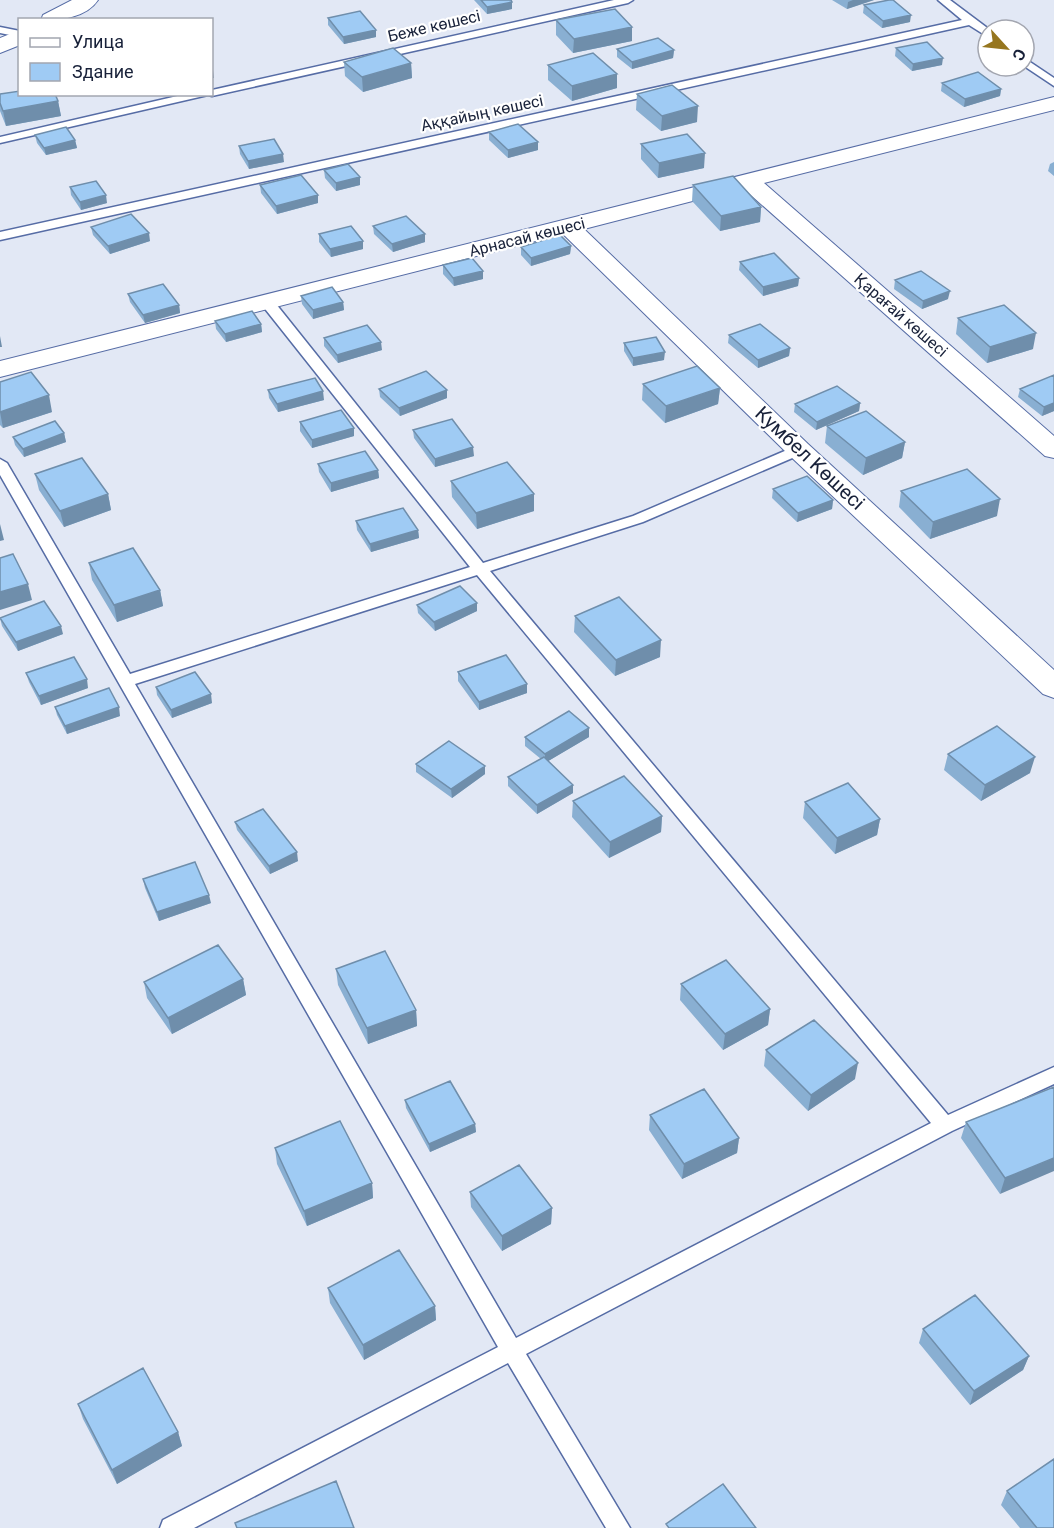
<svg xmlns="http://www.w3.org/2000/svg" width="1054" height="1528" font-family="Roboto,sans-serif">
<style>
.lines{fill:none;stroke-linecap:round;stroke-linejoin:round}
.service-casing{stroke:#566ca5;stroke-width:3}
.minor-casing{stroke:#566ca5;stroke-width:2}
.tertiary-casing{stroke:#566ca5;stroke-width:2}
.service{fill:#fff;fill-rule:evenodd}
.minor{fill:#fff;fill-rule:evenodd}
.tertiary{fill:#fff;fill-rule:evenodd}
.wall{fill:#89afd2}
.shaded-wall{fill:#6f8eab}
.building{fill:#9fcbf4;stroke:#6f8eab;stroke-width:1.5}
.labels{text-anchor:middle;dominant-baseline:central;stroke-width:4.5;stroke-linejoin:round;paint-order:stroke}
.far-street-label{font-size:16px;fill:#182139;stroke:#fff}
.street-label{font-size:20px;fill:#182139;stroke:#fff}
</style>
<rect width="100%" height="100%" fill="#e2e8f5"/>
<g class="lines">
<defs>
<path id="service" d="M614,0H633L628,3L212,96L208,95L0,143V137L186,94H212V90Z
M938,0H950L990,30L988,37L969,25L0,240V232L962,20Z
M0,27L20,31V37L0,33Z
M1024,58L1054,78V86L1024,66Z
M267,298L272,299L483,563L633,516L794,447H804L806,450L804,453L643,522L490,571L948,1115L1054,1067V1084L952,1131L526,1354L630,1528H606L508,1363L194,1528H160L163,1520L498,1347L0,475V459L7,463L130,674L470,567L262,305L261,302L262,299ZM477,575L931,1123L516,1338L135,684Z"/>
<path id="minor" d="M1054,97V110L764,183L1054,436V458L1045,456L743,188L584,229L808,444L1054,670V698L1043,694L790,456L563,234L0,377V361Z"/>
<path id="tertiary" d="M72,0H98C86,18 61,20 41,20L43,15Z
M20,30V45L0,53V38Z"/>
</defs>
<use href="#service" class="service-casing"/>
<use href="#minor" class="minor-casing"/>
<use href="#tertiary" class="tertiary-casing"/>
<use href="#service" class="service"/>
<use href="#minor" class="minor"/>
<use href="#tertiary" class="tertiary"/>
</g>
<path class="wall" d="M474,0H511L512,9L487,14Z
M832,0H874L847,9Z
M864,5L910,22L882,28L863,13Z
M328,18L376,37L344,44L328,25Z
M556,20L632,27V41L573,53L556,35Z
M896,48L942,65L912,71L895,56Z
M617,49L674,50L673,58L632,69L617,57Z
M344,62L411,63L412,78L363,92L345,76Z
M548,65L617,74V88L572,101L548,80Z
M942,83L1001,89L1000,96L964,107L941,91Z
M0,94L58,101L61,116L6,126L0,111Z
M637,94L697,122L661,131L636,110Z
M489,132L538,142V150L508,158L489,140Z
M35,135L75,140L77,148L46,155L37,143Z
M641,144L704,168L658,178L641,159Z
M239,146L284,162L249,169L240,154Z
M1054,162V176L1048,171L1050,164Z
M324,170L360,185L336,191L325,178Z
M260,185L318,195V203L277,214L261,193Z
M693,185L761,207L760,222L720,231L692,201Z
M70,187L107,203L81,210L71,195Z
M373,226L425,234V242L393,252L374,234Z
M91,227L150,241L110,254L93,235Z
M319,234L363,241V249L331,257L319,242Z
M571,246L570,254L531,266L521,255V247Z
M740,262L799,278L798,286L763,296L739,270Z
M443,265L483,279L454,286L443,274Z
M895,280L948,299L922,309L894,289Z
M128,294L179,305L180,313L145,323L130,302Z
M301,296L343,302L344,310L313,319L302,304Z
M958,318L1033,349L987,363L956,334Z
M215,321L261,324L262,332L226,342L216,329Z
M729,335L790,348L789,356L758,368L728,343Z
M324,338L382,350L338,363L324,346Z
M624,343L664,360L633,366L624,351Z
M1054,375V411L1042,416L1018,397L1020,389Z
M0,382L52,412L3,428L0,425Z
M643,384L720,388L718,404L665,423L642,400Z
M379,389L447,390V398L400,416L380,397Z
M268,390L324,400L278,412L269,398Z
M860,403L859,411L816,430L794,412L795,404Z
M300,422L354,428V436L312,448L300,431Z
M827,426L905,442L902,458L863,475L825,443Z
M413,430L474,456L435,467L414,438Z
M64,433L66,442L24,457L15,445L13,437Z
M318,464L378,470L379,478L331,492L319,472Z
M35,474L108,494L111,510L64,527L39,490Z
M451,481L534,494V511L477,529L452,497Z
M773,489L833,500L832,509L797,522L772,498Z
M901,491L997,516L930,539L899,507Z
M356,521L418,530L419,538L371,552L357,530Z
M89,563L160,590L163,606L117,622L92,580Z
M477,603V611L435,631L418,613L417,605Z
M575,616L660,657L615,676L574,632Z
M0,618L63,634L18,651L2,626Z
M458,672L527,693L479,710L458,681Z
M26,673L88,688L41,705L29,682Z
M156,687L212,703L172,718L157,695Z
M55,707L120,716L67,734L57,715Z
M525,737H589L548,761L573,785V793L537,814L508,786V777L541,759L525,746Z
M948,754L1030,773L981,801L944,770Z
M416,764L485,766V774L452,798L416,772Z
M573,801L662,816L661,832L609,858L572,817Z
M805,802L880,819L877,835L835,854L803,818Z
M235,822L298,861L270,874L237,830Z
M143,879L211,903L159,921L145,888Z
M336,969L416,1010L417,1026L368,1044L338,985Z
M243,979L246,995L172,1034L147,998L144,982Z
M681,984L770,1009L768,1025L723,1050L680,1000Z
M766,1050L855,1079L808,1111L764,1066Z
M1054,1087L1000,1194L961,1138L966,1122Z
M405,1100L475,1124L476,1132L430,1152L406,1108Z
M650,1115L739,1138L737,1153L682,1179L649,1130Z
M275,1148L372,1183L373,1198L307,1226L277,1164Z
M470,1192L552,1208L551,1224L502,1251L471,1207Z
M328,1288L435,1306L436,1320L364,1360L330,1303Z
M923,1329L1029,1356L1023,1370L970,1405L919,1343Z
M78,1404L178,1432L182,1446L117,1484L83,1419Z
M1007,1491L1054,1528H1020L1001,1505Z"/>
<path class="shaded-wall" d="M853,0H874L847,9L848,2Z
M512,2V9L487,14V7Z
M911,15L910,22L882,28L883,21Z
M632,27V41L573,53L574,39Z
M376,30V37L344,44L343,37Z
M674,50L673,58L632,69V62Z
M943,58L942,65L912,71L913,64Z
M212,63L214,78H212Z
M411,63L412,78L363,92L362,77Z
M617,74V88L572,101V86Z
M1001,89L1000,96L964,107L965,99Z
M58,101L61,116L6,126L3,111Z
M698,106L697,122L661,131L662,116Z
M75,140L77,148L46,155L44,148Z
M538,142V150L508,158V150Z
M705,153L704,168L658,178L659,163Z
M283,154L284,162L249,169L248,161Z
M360,177V185L336,191V183Z
M106,195L107,203L81,210L80,202Z
M318,195V203L277,214L276,206Z
M761,207L760,222L720,231L721,216Z
M149,233L150,241L110,254L108,246Z
M425,234V242L393,252L392,244Z
M363,241V249L331,257L330,249Z
M571,246L570,254L531,266V258Z
M483,271V279L454,286L453,278Z
M799,278L798,286L763,296V287Z
M950,291L948,299L922,309L923,301Z
M343,302L344,310L313,319V310Z
M179,305L180,313L145,323L143,315Z
M261,324L262,332L226,342L225,334Z
M1036,333L1033,349L987,363L990,347Z
M0,336L2,347H0Z
M381,342L382,350L338,363L337,355Z
M790,348L789,356L758,368V360Z
M665,352L664,360L633,366V358Z
M720,388L718,404L665,423L666,406Z
M447,390V398L400,416L399,408Z
M323,391L324,400L278,412L277,404Z
M49,395L52,412L3,428L0,412Z
M860,403L859,411L816,430L817,422Z
M1054,403V411L1042,416L1044,407Z
M354,428V436L312,448V440Z
M64,433L66,442L24,457L23,449Z
M905,442L902,458L863,475L866,458Z
M473,447L474,456L435,467V459Z
M378,470L379,478L331,492V483Z
M108,494L111,510L64,527L60,511Z
M534,494V511L477,529L476,513Z
M1000,499L997,516L930,539L933,522Z
M833,500L832,509L797,522L798,513Z
M0,524L4,540L0,541Z
M418,530L419,538L371,552L370,544Z
M28,584L32,600L0,610V592Z
M160,590L163,606L117,622L114,605Z
M477,603V611L435,631L434,622Z
M61,626L63,634L18,651L16,642Z
M661,640L660,657L615,676L616,660Z
M87,679L88,688L41,705L39,696Z
M527,684V693L479,710V702Z
M211,694L212,703L172,718L171,710Z
M119,707L120,716L67,734L65,726Z
M589,728V737L545,763V754Z
M1035,757L1030,773L981,801L985,785Z
M485,766V774L452,798L451,789Z
M573,785V793L537,814V805Z
M662,816L661,832L609,858L610,842Z
M880,819L877,835L835,854L837,838Z
M297,852L298,861L270,874L269,866Z
M209,895L211,903L159,921L157,912Z
M243,979L246,995L172,1034L168,1018Z
M770,1009L768,1025L723,1050L725,1034Z
M416,1010L417,1026L368,1044L367,1028Z
M858,1063L855,1079L808,1111L811,1095Z
M475,1124L476,1132L430,1152L429,1144Z
M739,1138L737,1153L682,1179L684,1164Z
M1054,1158V1171L1000,1194L1005,1178Z
M372,1183L373,1198L307,1226L304,1211Z
M552,1208L551,1224L502,1251V1236Z
M435,1306L436,1320L364,1360L363,1345Z
M1029,1356L1023,1370L970,1405L974,1391Z
M178,1432L182,1446L117,1484L112,1470Z"/>
<path class="building" d="M481,0H511L512,2L487,7Z
M889,0H893L911,15L883,21L864,5Z
M615,9L632,27L574,39L556,20Z
M360,11L376,30L343,37L328,18Z
M658,38L674,50L632,62L617,49Z
M927,42L943,58L913,64L896,48Z
M393,48L411,63L362,77L344,62Z
M593,53L617,74L572,86L548,65Z
M978,72L1001,89L965,99L942,83Z
M672,85L698,106L662,116L637,94Z
M20,91V94H55L58,101L3,111L0,103V94Z
M518,124L538,142L508,150L489,132Z
M66,127L75,140L44,148L35,135Z
M687,134L705,153L659,163L641,144Z
M274,139L283,154L248,161L239,146Z
M348,164L360,177L336,183L324,170Z
M301,175L318,195L276,206L260,185Z
M733,176L761,207L721,216L693,185Z
M96,181L106,195L80,202L70,187Z
M131,214L149,233L108,246L91,227Z
M406,216L425,234L392,244L373,226Z
M351,226L363,241L330,249L319,234Z
M560,235L571,246L531,258L521,247Z
M774,253L799,278L763,287L740,262Z
M472,258L483,271L453,278L443,265Z
M921,271L950,291L923,301L895,280Z
M163,284L179,305L143,315L128,294Z
M332,287L343,302L313,310L301,296Z
M1004,305L1036,333L990,347L958,318Z
M252,311L261,324L225,334L215,321Z
M760,324L790,348L758,360L729,335Z
M367,325L381,342L337,355L324,338Z
M656,337L665,352L633,358L624,343Z
M697,366L720,388L666,406L643,384Z
M426,371L447,390L399,408L379,389Z
M31,372L49,395L0,412V382Z
M1054,375V403L1044,407L1020,389Z
M315,378L323,391L277,404L268,390Z
M837,386L860,403L817,422L795,404Z
M341,410L354,428L312,440L300,422Z
M866,411L905,442L866,458L827,426Z
M452,419L473,447L435,459L413,430Z
M55,421L64,433L23,449L13,437Z
M365,451L378,470L331,483L318,464Z
M82,458L108,494L60,511L35,474Z
M507,462L534,494L476,513L451,481Z
M967,469L1000,499L933,522L901,491Z
M807,476L833,500L798,513L773,489Z
M403,508L418,530L370,544L356,521Z
M133,548L160,590L114,605L89,563Z
M13,554L28,584L0,592V558Z
M460,586L477,603L434,622L417,605Z
M619,597L661,640L616,660L575,616Z
M44,601L61,626L16,642L0,618Z
M506,655L527,684L479,702L458,672Z
M74,657L87,679L39,696L26,673Z
M195,672L211,694L171,710L156,687Z
M109,688L119,707L65,726L55,707Z
M569,711L589,728L545,754L525,737Z
M997,726L1035,757L985,785L948,754Z
M449,741L485,766L451,789L416,764Z
M544,757L573,785L537,805L508,777Z
M624,776L662,816L610,842L573,801Z
M848,783L880,819L837,838L805,802Z
M263,809L297,852L269,866L235,822Z
M195,862L209,895L157,912L143,879Z
M218,945L243,979L168,1018L144,982Z
M385,951L416,1010L367,1028L336,969Z
M726,960L770,1009L725,1034L681,984Z
M814,1020L858,1063L811,1095L766,1050Z
M450,1081L475,1124L429,1144L405,1100Z
M1054,1087V1158L1005,1178L966,1122Z
M704,1089L739,1138L684,1164L650,1115Z
M340,1121L372,1183L304,1211L275,1148Z
M519,1165L552,1208L502,1236L470,1192Z
M399,1250L435,1306L363,1345L328,1288Z
M975,1295L1029,1356L974,1391L923,1329Z
M143,1368L178,1432L112,1470L78,1404Z
M1054,1459V1528H1037L1007,1491Z
M336,1481L354,1528H237L235,1523Z
M723,1484L756,1528H669L666,1524Z"/>
<g class="labels">
<g class="far-street-label">
<text transform="translate(434 26) rotate(-13)">Беже көшесі</text>
<text transform="translate(482 113) rotate(-12)">Аққайың көшесі</text>
<text transform="translate(527 237) rotate(-14)">Арнасай көшесі</text>
<text transform="translate(901 315) rotate(41)">Қарағай көшесі</text>
</g>
<g class="street-label">
<text transform="translate(810 458) rotate(43)">Кумбел Kөшесі</text>
</g>
</g>
<rect x="18" y="18" width="195" height="78" fill="#ffffff" stroke="#a3a6b0" stroke-width="1.5"/>
<rect x="30" y="38" width="30" height="9" fill="#ffffff" stroke="#a3a6b0" stroke-width="1.5"/>
<text x="72" y="48" font-size="18" fill="#182139">Улица</text>
<rect x="30" y="63" width="30" height="18" fill="#9fcbf4" stroke="#a3a6b0" stroke-width="1.5"/>
<text x="72" y="78" font-size="18" fill="#182139">Здание</text>
<g transform="translate(1006 48) rotate(117)"><circle r="28" fill="#ffffff" stroke="#a3a6b0" stroke-width="1.5"/>
<path d="M0-4.5L10 22L0 15L-10 22Z" fill="#96761f"/>
<text y="-9" font-size="16" font-weight="bold" text-anchor="middle" fill="#182139">С</text>
</g>
</svg>
